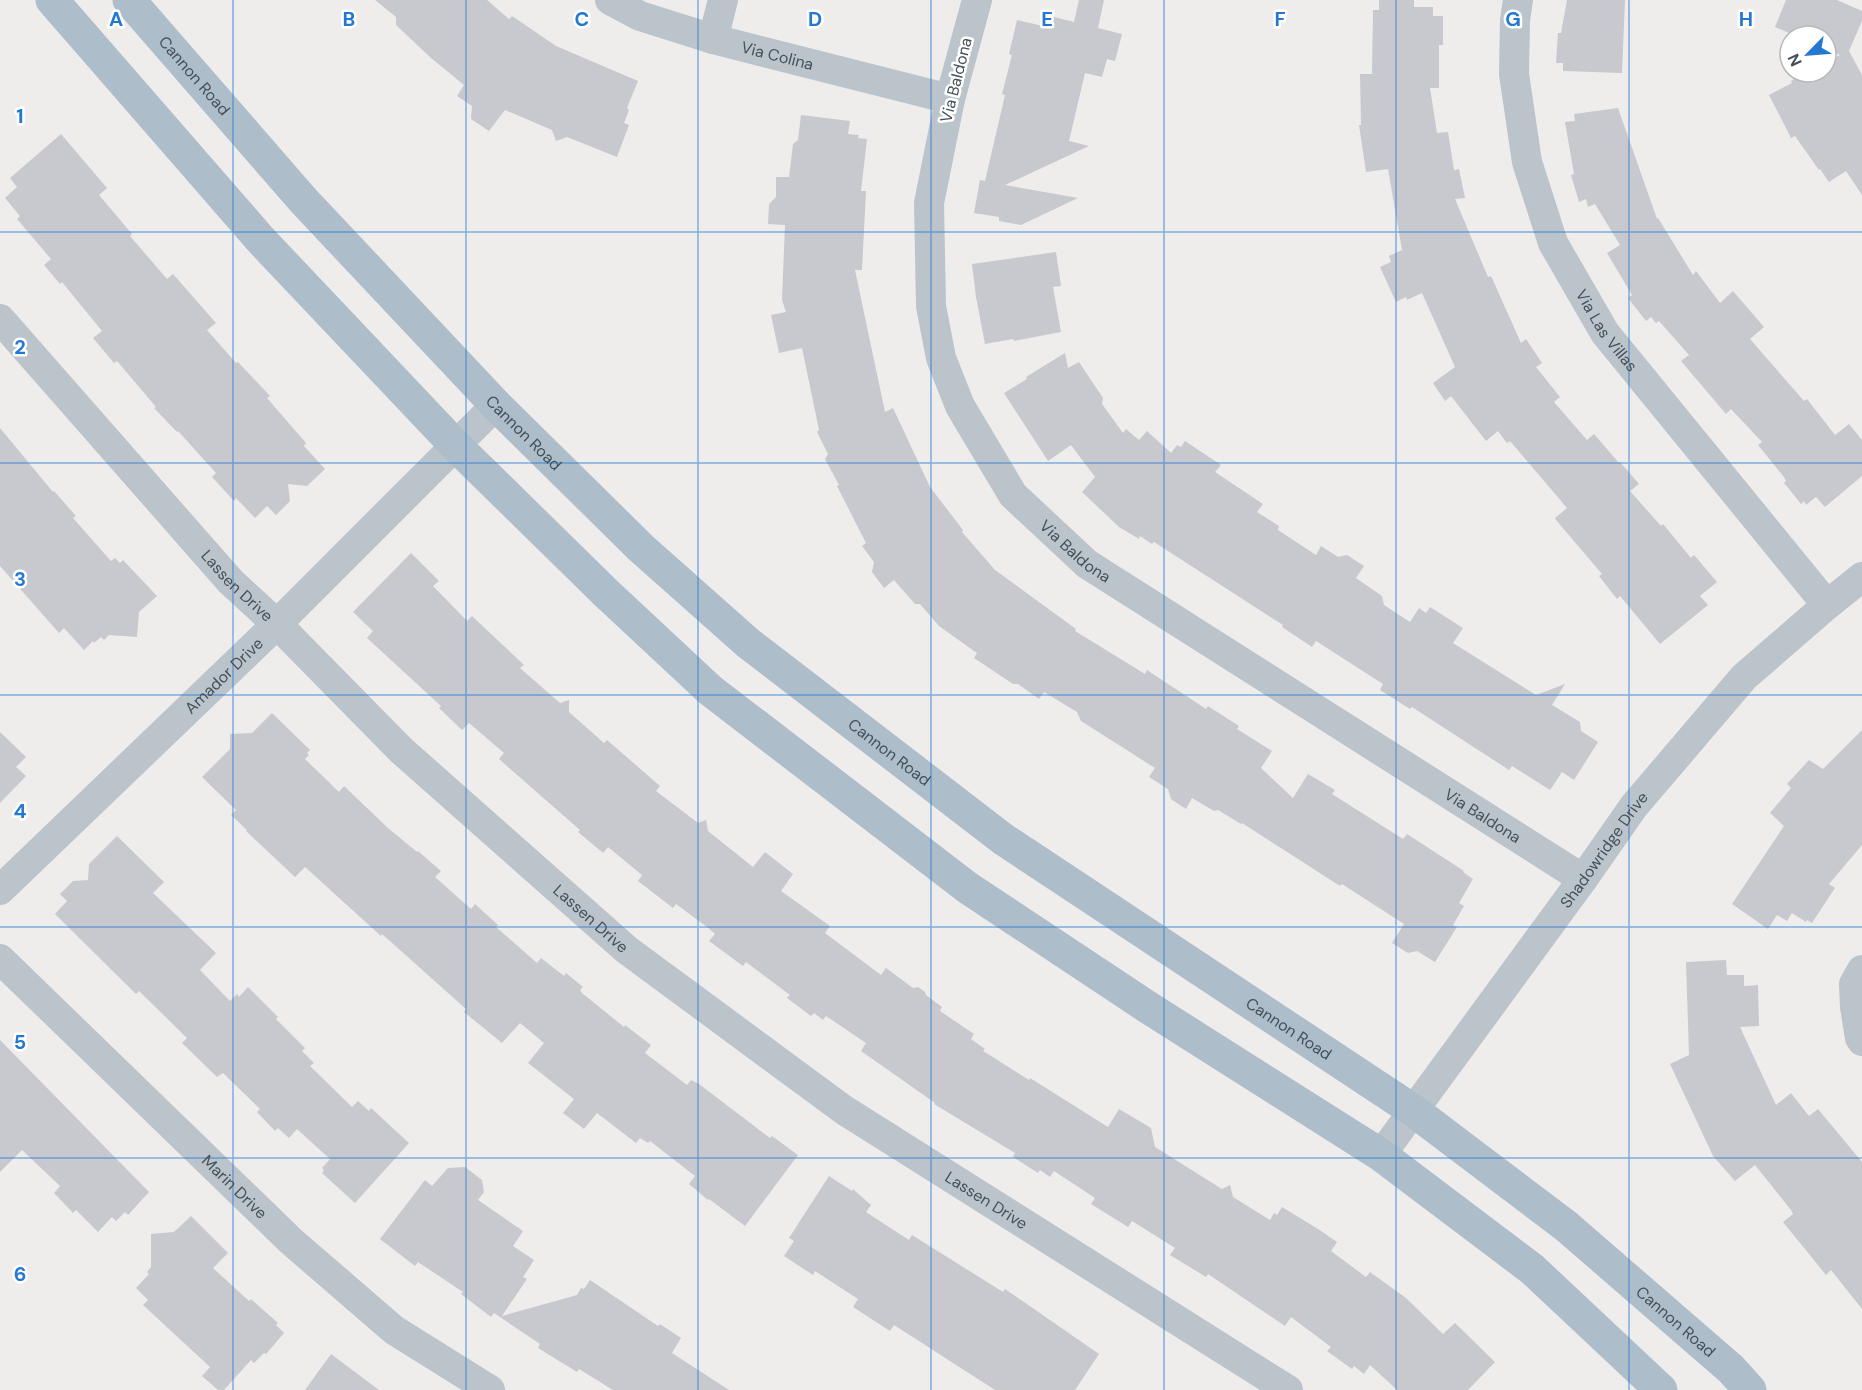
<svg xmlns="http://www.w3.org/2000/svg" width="1862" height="1390" font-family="'DM Sans',sans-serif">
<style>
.building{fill:#c7c9cf}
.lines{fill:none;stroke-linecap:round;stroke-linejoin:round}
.minor{stroke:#bbc4cb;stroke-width:30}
.major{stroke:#adbdca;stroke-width:33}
.grid{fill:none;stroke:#2378d2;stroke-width:1.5;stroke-opacity:0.55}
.labels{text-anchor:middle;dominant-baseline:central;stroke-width:5;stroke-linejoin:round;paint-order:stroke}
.street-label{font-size:16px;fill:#465058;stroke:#fff}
.grid-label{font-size:20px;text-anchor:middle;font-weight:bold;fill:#2378d2;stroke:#fff;stroke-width:5;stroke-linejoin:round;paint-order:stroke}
</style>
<rect width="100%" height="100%" fill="#efecec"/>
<path class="building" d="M375,0H487L509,19L512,16L556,46L638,81L627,108L629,110L624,123L629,125L617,157L567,137L556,141L552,130L505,110L489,131L471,119L472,106L457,96L464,85L431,58L396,25V17Z
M1079,0H1104L1098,28L1122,34L1115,61L1107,59L1102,77L1085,73L1069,141L1089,146L1005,185L1078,198L1021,225L999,221V217L974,213L980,180L985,181L1005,95L1002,94L1012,55L1009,54L1017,20L1043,26L1046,15L1074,22Z
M1379,0H1414V7H1433V16H1443V45H1439V88H1430L1437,133L1448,132L1454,170L1459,169L1465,198L1455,199L1488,277L1491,276L1521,343L1526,339L1542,363L1536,367L1560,397L1554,402L1587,440L1594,434L1619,463L1620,462L1639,484L1630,491L1661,526L1663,524L1691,558L1694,555L1717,582L1700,596L1708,605L1660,644L1620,596L1617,599L1599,576L1602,574L1556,520L1555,518L1567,508L1510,441L1507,443L1498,431L1486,441L1451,396L1445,401L1433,383L1455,367L1422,293L1407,300L1406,297L1396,302L1380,267L1391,262L1389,256L1402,250L1388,169L1366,172L1359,125H1361L1360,74H1372L1373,10H1379Z
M1567,0H1625L1622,73L1563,71V63H1556L1558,33H1561Z
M1786,0H1837L1862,11V21L1849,51L1862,75V195L1846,171L1829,182L1820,169L1819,170L1795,136L1791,138L1769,95L1792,83L1791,81L1807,72H1826V62L1840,55L1826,49V36H1796L1775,27Z
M1618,108L1657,219L1658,218L1693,275L1696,271L1720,303L1733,291L1764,327L1750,339L1804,401L1807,399L1835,435L1849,424L1862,440V476L1825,507L1816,497L1806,505L1804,501L1801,504L1784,483L1786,481L1784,477L1758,445L1762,442L1731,409L1726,414L1681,361L1689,355L1659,321L1656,323L1651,317L1646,321L1628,298L1632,295L1607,253L1620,245L1595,204L1588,207L1586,199L1579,202L1571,175L1574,174L1565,122L1575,121L1574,114Z
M801,115L850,121L848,134L859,135L858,138L867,139L861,191H866L862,270H855L885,412L893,408L930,487L963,530L962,532L995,570L1076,629L1075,631L1145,674L1147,670L1206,709L1208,706L1239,726L1237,729L1272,751L1261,768L1293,798L1308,774L1335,790L1332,794L1403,839L1407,834L1464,871L1463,872L1473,879L1459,903L1464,906L1453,925L1457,927L1435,962L1417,951L1408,953L1392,943L1404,924L1342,884L1340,886L1242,823L1241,824L1218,810L1214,811L1192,798L1186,809L1171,799L1168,789L1149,777L1155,768L1081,721L1077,712L1044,692L1039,699L1018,684H1013L974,658L977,653L939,626L920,604H915L894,580L884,588L872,572L874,562L862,546L866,543L837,486L839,485L825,459L828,454L817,432L819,430L802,348L779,353L771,315L786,312L782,300L785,225L768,224L769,204L776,197V177H789L793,144L798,140Z
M61,134L107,188L99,195L132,234L130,236L167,279L173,274L216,323L207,330L236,363L238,362L270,396L267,398L306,443L304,446L325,469L307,486L288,484L290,501L276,515L267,506L255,518L236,498L234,501L212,477L216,473L178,431L177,432L154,408L156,407L117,361L114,363L93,338L102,331L62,282L60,284L44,265L51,259L17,219L20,216L5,198L17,187L10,178Z
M1056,252L1061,286L1053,287L1061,332L1014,341L1013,339L985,344L976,297L972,264Z
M1065,353L1068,368L1079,362L1103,398L1102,404L1123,433L1126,429L1139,440L1147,431L1171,453L1177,445L1181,447L1185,441L1221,465L1215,472L1263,504L1257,512L1279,526L1278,530L1316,555L1321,546L1338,557L1347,555L1364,566L1356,578L1382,596L1384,605L1410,622L1419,608L1426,613L1430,607L1463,628L1453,643L1536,695L1565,684L1552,705L1580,722L1581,731L1598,742L1574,780L1562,772L1550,790L1512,766L1509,770L1412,707L1410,709L1380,690L1383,684L1316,641L1312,647L1282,627L1283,625L1154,542L1152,544L1140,536L1139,539L1119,527L1082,492L1095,477L1071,445L1048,461L1004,393L1027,379L1026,377Z
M0,428L53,492L54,491L76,516L73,518L111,561L115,558L120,563L123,560L157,596L139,612L137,637L109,635L104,640L101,637L94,643L93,641L84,650L64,628L59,633L0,566Z
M411,553L439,581L433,586L467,621L472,616L524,665L520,668L560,703L569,700V712L604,743L607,740L660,786L656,791L698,823L706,820L708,831L753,867L765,852L793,874L781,891L830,926L825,933L881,975L886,968L913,988L918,987L925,992L926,995L942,1007L940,1011L974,1034L971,1039L985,1049L983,1051L1029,1080L1030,1078L1108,1127L1119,1109L1151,1128L1155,1147L1222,1189L1230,1185L1233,1197L1270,1220L1274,1213L1277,1215L1282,1207L1318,1229L1337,1242L1331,1251L1366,1277L1370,1272L1406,1298L1443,1334L1455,1323L1495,1362L1468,1390H1397L1370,1365L1364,1374L1354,1366L1352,1369L1327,1351L1331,1347L1291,1317L1285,1326L1208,1274L1206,1277L1170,1255L1175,1248L1132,1221L1128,1227L1091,1204L1095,1198L1054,1171L1050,1177L1040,1170L1038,1173L1013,1157L1015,1153L934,1104L935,1103L861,1051L866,1043L826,1016L823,1020L814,1013L811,1016L787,998L790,995L746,962L743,966L709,941L715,934L707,927L676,904L673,908L638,881L642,875L608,847L603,853L578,832L580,830L499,759L504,753L469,723L462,730L439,708L441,706L367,638L373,631L353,612Z
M272,713L310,750L307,753L309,755L305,759L339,792L344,786L388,828L417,852L418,851L441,871L435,877L471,909L475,904L498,925L496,927L537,963L541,958L564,976L566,973L583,987L580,990L582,993L624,1027L625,1025L651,1045L645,1053L687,1085L691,1080L699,1084L770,1138L772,1136L798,1155L745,1226L709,1199L708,1200L689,1184L695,1176L650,1141L648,1143L640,1138L636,1143L597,1113L584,1129L563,1113L574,1099L528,1063L544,1043L520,1023L502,1043L464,1012L466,1009L382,934L381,936L305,867L295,877L246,831L247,830L231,815L236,810L202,777L230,749V734L252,733Z
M1862,730V845L1829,884L1835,888L1812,923L1807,920L1806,922L1792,913L1787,921L1777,915L1768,929L1732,904L1784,826L1770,813L1791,788L1787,784L1809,760L1823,769Z
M0,732L26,757L16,767L26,776L0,803Z
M117,836L164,882L153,893L216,953L200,970L230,1001L237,994L239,997L248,987L278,1017L276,1019L305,1048L302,1051L314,1063L310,1066L352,1107L358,1101L369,1111L371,1108L409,1143L355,1203L322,1173L324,1170L322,1168L330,1159L297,1129L289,1138L278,1128L275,1131L257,1112L260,1109L223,1073L217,1077L182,1043L187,1038L139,991L136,994L55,914L67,901L60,894L73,881L88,880L89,864Z
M1726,960L1727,975H1744V986L1758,985L1759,1026L1740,1027L1776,1105L1791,1093L1809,1116L1818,1109L1862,1162V1309L1831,1270L1826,1275L1783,1222L1793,1214L1791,1210L1755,1165L1735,1181L1713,1156L1670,1064L1689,1055L1686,962Z
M0,1040L149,1192L128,1215L125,1212L116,1221L112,1217L98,1232L76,1210L73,1213L54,1193L60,1186L22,1150L0,1172Z
M465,1167L482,1180L484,1192L478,1200L523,1231L513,1246L534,1260L523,1277L527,1279L502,1316L577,1295L581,1288L584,1289L590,1280L658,1326L660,1324L681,1338L672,1353L729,1390H613L579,1369L577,1372L538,1348L540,1344L494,1313L491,1317L461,1294L463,1292L418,1262L415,1266L380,1239L425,1180L432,1186L448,1168Z
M829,1176L852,1191L853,1189L871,1205L866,1212L909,1240L912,1235L1003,1292L1005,1289L1099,1354L1075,1390H995L894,1325L890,1331L853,1307L858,1299L815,1271L813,1275L784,1256L794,1241L789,1238Z
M191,1216L228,1253L213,1268L249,1301L251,1299L278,1323L276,1325L284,1333L266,1354L264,1353L254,1363L251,1360L224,1390H218L202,1376L210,1367L143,1305L148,1300L136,1288L149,1274L147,1272L151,1267V1234L174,1232Z
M331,1354L379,1390H305Z"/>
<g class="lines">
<g class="minor">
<path id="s1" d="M610,0L640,16L713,39L950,99"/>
<path id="s2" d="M977,0L950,99L929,203L931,306L941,358L960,406L1013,495L1087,564L1583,879"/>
<path id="s3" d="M1518,0L1515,20L1514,74L1527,162L1553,243L1605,333L1827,605"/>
<path d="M713,39L723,0"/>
<path id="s4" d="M0,319L231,582L277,624L401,750L627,950L844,1110L1288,1390"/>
<path id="s5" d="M0,890L277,624L496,405"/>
<path id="s6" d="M0,959L291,1241L394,1330L490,1390"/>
<path d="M1862,970L1854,984L1855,1007L1860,1038L1862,1041"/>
<path id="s7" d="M1381,1155L1583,879L1634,806L1744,677L1827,605L1862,577"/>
</g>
<g class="major">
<path d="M52,0L260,239L455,445L606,593L710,690L968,888L1149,1008L1381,1155L1532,1269L1661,1390"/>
<path id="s8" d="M129,0L303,200L496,405L641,548L748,643L1003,839L1414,1111L1566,1226L1731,1369L1750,1390"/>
</g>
</g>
<path class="grid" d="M233,0V1390M466,0V1390M698,0V1390M931,0V1390M1164,0V1390M1396,0V1390M1629,0V1390M0,232H1862M0,463H1862M0,695H1862M0,927H1862M0,1158H1862"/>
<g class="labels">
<g class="street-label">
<text stroke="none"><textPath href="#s1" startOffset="177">Via Colina</textPath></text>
<text stroke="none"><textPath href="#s8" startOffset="100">Cannon Road</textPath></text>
<text transform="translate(956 80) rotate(-76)">Via Baldona</text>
<text stroke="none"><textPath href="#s3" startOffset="351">Via Las Villas</textPath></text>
<text stroke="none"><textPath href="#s8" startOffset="586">Cannon Road</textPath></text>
<text stroke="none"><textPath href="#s2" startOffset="604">Via Baldona</textPath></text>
<text stroke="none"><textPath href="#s4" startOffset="357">Lassen Drive</textPath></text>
<text stroke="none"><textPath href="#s5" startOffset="310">Amador Drive</textPath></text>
<text stroke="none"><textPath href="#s8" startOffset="1072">Cannon Road</textPath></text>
<text stroke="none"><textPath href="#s2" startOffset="1090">Via Baldona</textPath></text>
<text stroke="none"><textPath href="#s7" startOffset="378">Shadowridge Drive</textPath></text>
<text stroke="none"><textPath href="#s4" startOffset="843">Lassen Drive</textPath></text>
<text stroke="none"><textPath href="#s8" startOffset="1558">Cannon Road</textPath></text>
<text stroke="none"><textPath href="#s6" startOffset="327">Marin Drive</textPath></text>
<text stroke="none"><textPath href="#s4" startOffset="1329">Lassen Drive</textPath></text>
<text stroke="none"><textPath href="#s8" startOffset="2044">Cannon Road</textPath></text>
</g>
</g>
<g class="grid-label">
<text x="116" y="26">A</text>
<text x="349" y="26">B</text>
<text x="582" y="26">C</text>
<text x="815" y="26">D</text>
<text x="1047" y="26">E</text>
<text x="1280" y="26">F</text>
<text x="1513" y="26">G</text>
<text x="1746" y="26">H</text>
<text x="20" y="123">1</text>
<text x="20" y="354">2</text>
<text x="20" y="586">3</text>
<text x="20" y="818">4</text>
<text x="20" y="1049">5</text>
<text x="20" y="1281">6</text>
</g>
<g transform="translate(1808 54) rotate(245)"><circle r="28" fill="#ffffff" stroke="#b5b9bc" stroke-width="1.5"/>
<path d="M0-4.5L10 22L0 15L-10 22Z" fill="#2378d2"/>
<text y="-9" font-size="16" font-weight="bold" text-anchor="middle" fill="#465058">N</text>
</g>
</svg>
